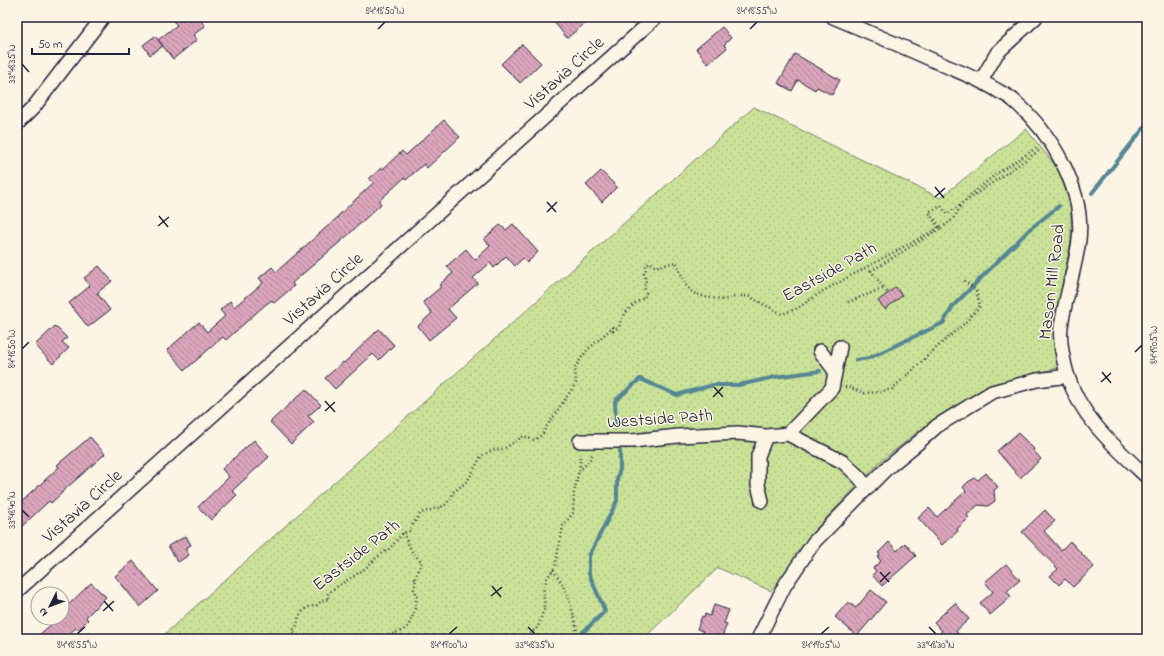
<svg xmlns="http://www.w3.org/2000/svg" width="1164" height="656" font-family="'Indie Flower',sans-serif">
<style>
.park{fill:url(#park-dots);stroke:#76826a}
.lines{fill:none;stroke-linecap:round;stroke-linejoin:round}
.stream{stroke:#558693;stroke-width:4}
.building{fill:url(#building-back-hatch);stroke:#22223b}
.minor-casing{stroke:#22223b;stroke-width:16}
.path{stroke:#22223b;stroke-width:2.5;stroke-dasharray:1 3;stroke-linecap:butt}
.minor{stroke:#fcf5e5;stroke-width:13}
.ticks{fill:none;stroke:#22223b;stroke-width:1.5}
.labels{text-anchor:middle;dominant-baseline:central;stroke-width:3;stroke-linejoin:round;paint-order:stroke}
.street-label{font-size:18px;fill:#22223b;stroke:#fcf5e5}
.neatline{fill:none;stroke:#22223b;stroke-width:1.5}
.ticks-label{font-size:10px;text-anchor:middle;fill:#22223b}
</style>
<defs>
<pattern id="park-dots" width="8" height="8" patternUnits="userSpaceOnUse"><rect width="8" height="8" fill="#cae298"/><path d="M2 2h.1M6 6h.1" fill="none" stroke="#adc284" stroke-width="1.8" stroke-linecap="round"/></pattern>
<pattern id="building-back-hatch" width="6" height="6" patternUnits="userSpaceOnUse"><rect width="6" height="6" fill="#dba5bc"/><path d="M-1 5l2 2M0 0l6 6M5-1l2 2" fill="none" stroke="#b1869a"/></pattern>
</defs>
<rect width="100%" height="100%" fill="#fcf5e5"/>
<filter id="ink" filterUnits="userSpaceOnUse"><feTurbulence type="fractalNoise" baseFrequency=".025" numOctaves="2"/><feDisplacementMap in="SourceGraphic" scale="8" xChannelSelector="R" yChannelSelector="G"/><feConvolveMatrix kernelMatrix="1 2 1 2 8 2 1 2 1" color-interpolation-filters="sRGB"/></filter>
<g filter="url(#ink)">
<path class="park" d="M754,107L940,198L1026,129L1058,169L1071,205V240L1054,329L1058,368L989,385L934,419L880,462L810,535L783,576L771,591L718,568L643,639H159Z"/>
<g class="lines">
<path class="stream" d="M1092,193L1147,124
M856,360L869,358L943,323L953,306L1030,229L1059,206
M616,428L615,401L640,379L677,395L713,385H739L775,377L820,371
M576,639L605,611L589,574V556L617,501V479L620,469V451"/>
</g>
<path class="building" d="M179,17H198L205,26L193,35L197,40L173,59L158,40L177,25L173,21Z
M562,17H593L567,38L555,23Z
M722,27L731,38L724,45L727,48L708,64L696,49Z
M155,36L163,46L150,55L143,45Z
M522,44L541,63L520,83L501,64Z
M795,54L840,80L832,95L817,87L815,90L798,80L792,91L778,83Z
M444,120L460,137L427,168L424,164L406,180L404,178L379,201L381,204L347,236L292,283L294,286L274,303L272,300L265,305L226,340L223,337L185,370L167,350L199,322L207,332L225,316L220,310L230,301L234,307L263,283L259,278L272,267L276,272L338,217V216L373,183L369,179L381,168L383,169L402,151L406,155Z
M601,171L617,187L602,202L586,185Z
M513,224L538,252L527,263L523,258L515,266L506,256L494,268L490,263L473,278L478,283L448,309L456,318L429,340L418,326L432,313L423,302L441,287L439,285L453,273L447,266L466,249L475,260L490,246L484,239L500,225L506,230Z
M99,266L112,281L97,293L110,310L88,327L69,303L90,286L84,278Z
M896,287L902,296L885,309L878,301Z
M55,326L67,338L62,342L69,348L53,364L35,345Z
M379,329L394,345L379,360L373,354L335,389L325,378L343,362L344,363Z
M306,389L321,405L308,416L314,422L291,444L270,422Z
M1018,433L1034,449L1033,450L1041,459L1020,478L997,451Z
M90,437L105,454L62,492V493L51,503L49,501L17,531V506L59,467L57,465Z
M254,440L269,457L232,491L237,495L211,520L198,507L229,477L222,469Z
M986,473L998,487L994,490L995,501L988,506L978,505L967,515L969,518L957,529L958,531L942,545L918,518L929,508L937,517L966,491L963,487L968,482L975,478L978,480Z
M1045,510L1055,521L1044,531L1061,550L1070,541L1094,567L1073,587L1065,579L1059,585L1050,576L1058,569L1022,532Z
M186,536L191,545L185,548L189,555L178,562L168,546Z
M889,542L897,551L905,543L916,556L882,586L872,575L876,571L873,568L881,561L878,558L880,554L878,553Z
M133,561L158,591L140,607L115,576Z
M1006,564L1020,580L1007,591L1011,597L990,615L980,603L993,592L985,582Z
M91,583L106,597L86,617L88,620L78,630L76,628L63,639H34L59,618H62V611Z
M871,590L886,602L857,636L835,617L848,602L856,608Z
M955,603L969,619L956,631L963,639H933L942,631L934,622Z
M714,605L729,610L724,623L727,624L721,639H713L701,634L703,631L697,629L702,616L704,617L705,614L710,616Z"/>
<g class="lines">
<defs>
<path id="minor" d="M833,17C871,33 908,49 946,66C965,74 983,81 1000,92C1004,94 1010,97 1013,100C1051,132 1085,189 1079,240C1075,270 1065,298 1061,327C1059,342 1063,359 1067,374C1080,417 1115,447 1147,477
M981,81L997,53L1036,17
M17,124L33,108L103,17
M820,351L835,371
M788,434L832,388L840,347
M580,441H632L678,436L738,433L766,436L788,434L843,462L858,476L868,488
M762,501L758,485V456L766,436
M17,591L656,17
M758,639L785,585L814,542L886,469L919,442L937,426L992,392L1037,380L1068,376"/>
</defs>
<use href="#minor" class="minor-casing"/>
<path class="path" d="M965,201L967,198L996,174L1038,147
M941,228L952,220L962,205
M884,288L887,292
M848,302L884,288L871,271L941,228L933,217
M845,387H848L864,393L879,392L892,389L934,350L964,324L980,306L976,290L962,279
M579,471L589,461L593,453
M553,570C567,588 573,609 577,632L574,638L570,639
M290,639L295,635L294,632V629L297,625L299,616L303,611L306,608L317,605L321,601L329,599L327,595L329,592L366,568L375,559L390,548L403,533L410,531L413,524L421,513L444,506L451,499L453,492L465,483L470,477L480,458L484,454L494,450L503,449L524,436L534,440L542,435L545,429L576,383L575,368L582,357L588,349L613,327V331L619,327C622,314 632,304 644,298L646,293L644,287L646,280L644,274L646,269V265L650,262L656,267L676,262L685,284L693,293L705,297L723,300L739,296H748L782,314L798,308L823,291L938,228L929,212L941,206L947,214L1040,150
M370,639L375,635C382,638 400,633 407,627C413,620 420,596 414,589L416,579L415,578L422,562L412,552L403,533
M524,639L538,627L544,609V588L547,578L555,567L563,526L573,513L574,493L580,465V454"/>
<use href="#minor" class="minor"/>
</g>
</g>
<path class="ticks" d="M378,29L385,22M750,29L757,22M22,64L29,72M935,187L944,198M935,197L945,188M547,202L556,212M547,212L557,202M159,216L168,227M158,226L169,217M22,349L29,342M1135,352L1142,345M1102,372L1111,383M1101,382L1111,373M714,387L723,397M713,397L723,387M325,401L335,412M325,411L335,402M22,510L29,517M880,572L889,582M880,582L890,572M492,586L501,597M491,596L502,587M104,601L113,611M103,611L114,601M528,627L535,634M929,627L936,634M77,634L85,627M449,634L457,627M821,634L829,627"/>
<g class="labels">
<g class="street-label">
<text transform="translate(565 74) rotate(-42)">Vistavia Circle</text>
<text transform="translate(830 273) rotate(-29)">Eastside Path</text>
<text transform="translate(1053 282) rotate(-83)">Mason Mill Road</text>
<text transform="translate(324 290) rotate(-42)">Vistavia Circle</text>
<text transform="translate(660 420) rotate(-4)">Westside Path</text>
<text transform="translate(83 507) rotate(-42)">Vistavia Circle</text>
<text transform="translate(357 556) rotate(-38)">Eastside Path</text>
</g>
</g>
<rect width="1164" height="656" fill="none" stroke="#fcf5e5" stroke-width="44"/>
<g transform="translate(50 606) rotate(228)"><circle r="19" fill="#fcf5e5" stroke="#a5a1a1"/>
<path d="M0-3L7 15L0 10L-7 15Z" fill="#22223b"/>
<text y="-6" font-size="11" font-weight="bold" text-anchor="middle" fill="#22223b">N</text>
</g>
<path d="M32 48v6h97v-6" fill="none" stroke="#22223b" stroke-width="2"/>
<text x="38" y="48" font-size="12" fill="#22223b" stroke="#fcf5e5" stroke-width="3" paint-order="stroke">50 m</text>
<rect x="22" y="22" width="1120" height="612" class="neatline"/>
<g class="ticks-label">
<text x="385" y="14">84°18'50"W</text>
<text x="757" y="14">84°18'55"W</text>
<text transform="translate(11 64) rotate(-90)" y="4">33°48'35"N</text>
<text transform="translate(1153 345) rotate(-90)" y="4">84°19'05"W</text>
<text transform="translate(11 349) rotate(-90)" y="4">84°18'50"W</text>
<text transform="translate(11 510) rotate(-90)" y="4">33°48'40"N</text>
<text x="77" y="648">84°18'55"W</text>
<text x="449" y="648">84°19'00"W</text>
<text x="535" y="648">33°48'35"N</text>
<text x="821" y="648">84°19'05"W</text>
<text x="936" y="648">33°48'30"N</text>
</g>
</svg>
